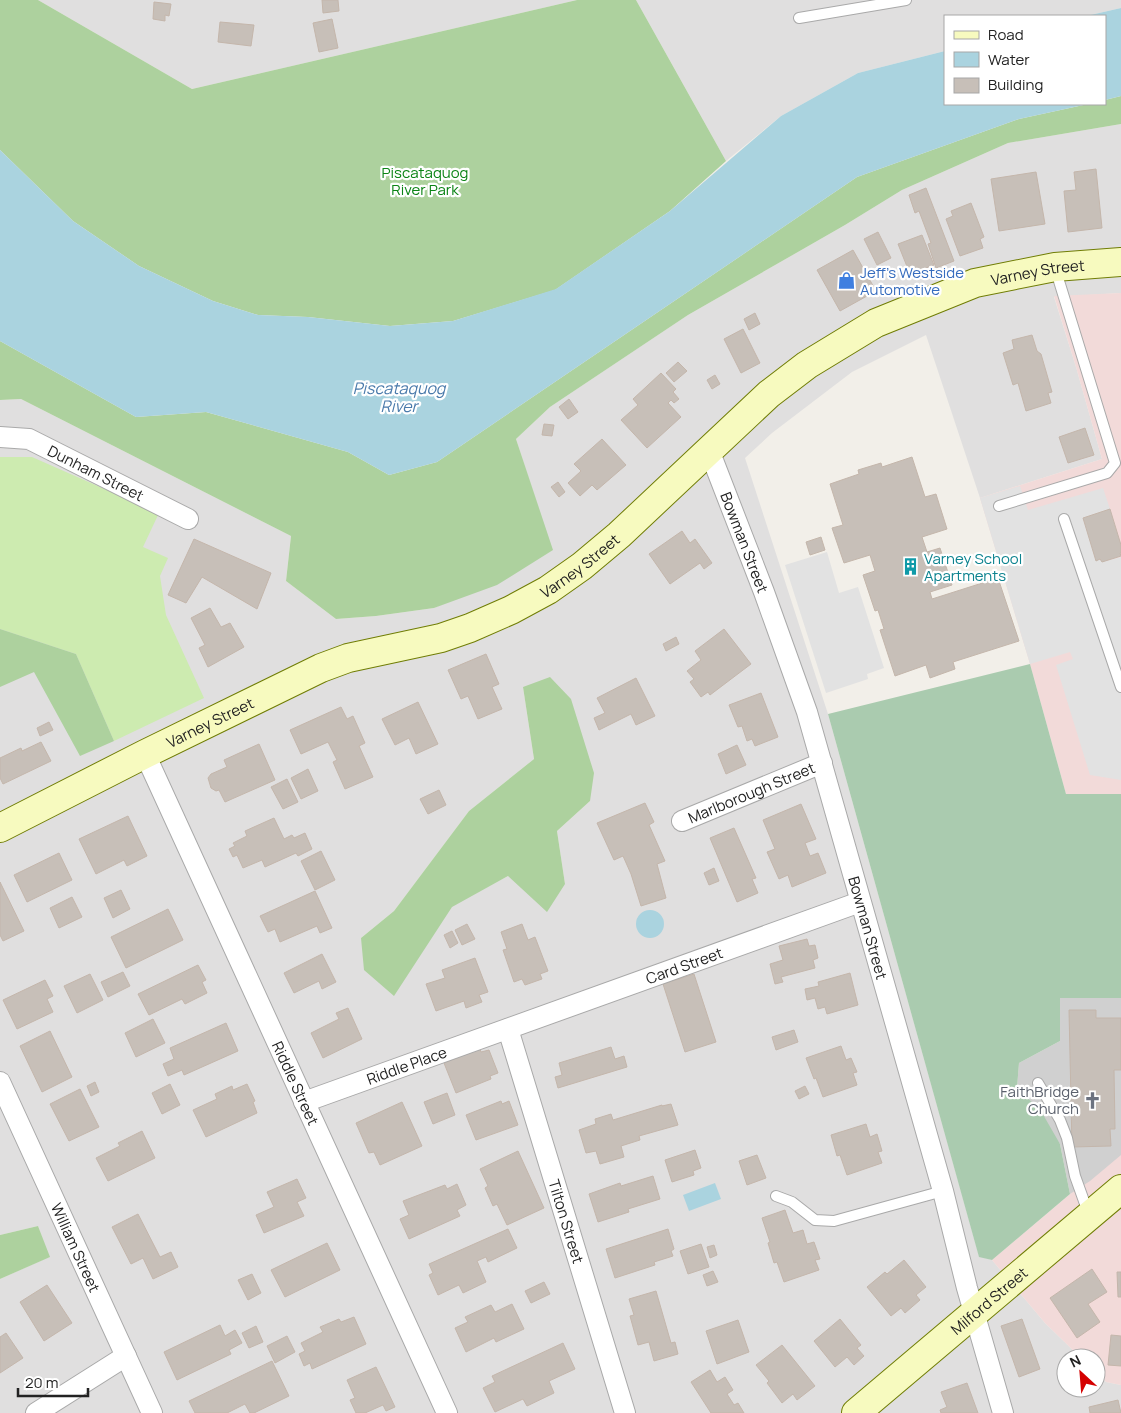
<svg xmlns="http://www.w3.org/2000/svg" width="1121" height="1413" font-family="Manrope,sans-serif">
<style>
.residential{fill:#e0dfdf;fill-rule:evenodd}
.commercial{fill:#f2dad9}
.religious{fill:#d0d0d0}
.grass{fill:#cdebb0}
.forest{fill:#add19e}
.cemetery{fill:#aacbaf}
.parking{fill:#e2e2e2}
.water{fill:#aad3df}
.building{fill:#c7bfb8;stroke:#c4b6ab}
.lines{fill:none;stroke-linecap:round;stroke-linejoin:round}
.lane-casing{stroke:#a9a9a9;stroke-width:12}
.street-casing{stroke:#a9a9a9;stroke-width:22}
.secondary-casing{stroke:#707d05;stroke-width:30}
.lane{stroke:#fff;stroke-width:10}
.street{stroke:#fff;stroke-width:20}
.secondary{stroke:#f7fabf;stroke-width:28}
.labels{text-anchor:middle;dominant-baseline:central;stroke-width:4.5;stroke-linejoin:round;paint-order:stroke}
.park-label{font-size:15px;fill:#0c8416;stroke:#fff}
.shop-label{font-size:15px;fill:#366cbe;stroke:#fff;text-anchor:start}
.street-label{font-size:15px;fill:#222;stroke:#fff}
.culture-label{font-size:15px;fill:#0d838f;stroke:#fff;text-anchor:start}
.worship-label{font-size:15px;fill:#5b616d;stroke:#fff;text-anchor:end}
.water-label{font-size:16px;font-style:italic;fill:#4a7aab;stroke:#fff}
</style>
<rect width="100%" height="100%" fill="#f2efe9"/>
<path class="residential" d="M38,0H577L192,89Z
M636,0H1121V8L1086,16H945V51L858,73L781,116L726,161Z
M1121,124V293L1054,297L1076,367L1102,459L980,498L926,335L852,372L772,433L745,458L828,714L979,1256L992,1260L1045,1323L1081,1358H1066V1388H1096V1372L1106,1382L1121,1385V1413H0V1279L49,1257L38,1226L0,1235V400L21,399L291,536L286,581L336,619L376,616L434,608L552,550L516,439L550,407L688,315L845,225L902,190L1008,143ZM523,687L590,801L557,831L565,884L508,876L452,906L361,938L394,911L469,811L534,759Z"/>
<path class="commercial" d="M1121,293V794H1066L1030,664L980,498L1102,459L1076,367L1054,296Z
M1121,1151V1385L1106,1382L1096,1372V1358H1081L1045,1323L992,1260Z"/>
<path class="religious" d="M1059,998H1121V1155L1090,1181L1070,1194L1060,1144L1017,1088L1019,1063L1060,1041Z"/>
<path class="grass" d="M0,457H32L159,513L143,547L168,558L160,576L166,615L204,698L114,741L76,654L0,629Z"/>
<path class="forest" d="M0,0H38L192,89L577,0H636L726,161L670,211L555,290L453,321L390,326L308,317L258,315L213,301L139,266L73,221L0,150Z
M1121,96V124L1008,143L902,190L845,225L688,315L550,407L516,439L553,550L497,585L434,608L376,616L336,619L286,581L291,536L21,399L0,400V341L136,417L206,412L348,452L389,475L437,462L857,177L1019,119L1088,104H1105V100Z
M0,629L76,654L114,741L80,756L34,672L0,687Z
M550,677L571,699L594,773L590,801L557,831L565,884L547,912L508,876L452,907L394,996L364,970L361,938L394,911L469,811L534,759L523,687Z
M38,1226L50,1257L0,1279V1235Z"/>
<path class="cemetery" d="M1030,664L1066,794H1121V998H1060V1041L1019,1063L1017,1088L1041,1111L1060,1144L1070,1194L992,1260L979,1257L828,714Z"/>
<path class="parking" d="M1020,486L1028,510L1103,488L1110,509L1083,518L1096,561L1100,559L1102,562L1121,557L1120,553H1121V780L1090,775L1056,665L1073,659L1070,652L1030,664L980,498Z
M827,552L839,593L858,587L884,668L867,674L868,679L826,693L785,565Z"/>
<path class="water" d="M1121,8V96L1105,100V16H1086Z
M945,51V104H1088L1019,119L857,177L437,462L389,475L348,452L206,412L136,417L0,341V150L73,221L139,266L213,301L258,315L308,317L390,326L453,321L556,289L670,211L781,116L858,73Z
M636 924a14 14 0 1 1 28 0a14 14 0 1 1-28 0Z
M715,1183L721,1199L689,1211L683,1195Z"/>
<path class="building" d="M322,0H338L339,11L323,13Z
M154,2L171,4L169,16L165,15V21L153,19Z
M332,19L338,48L319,52L313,23Z
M220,22L254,25L251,46L218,42Z
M1096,169L1102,228L1068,232L1064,191L1076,190L1074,172Z
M1036,172L1045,224L999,231L991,179Z
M926,188L954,261L936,268L928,244L931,243L919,211L915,213L909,195Z
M971,203L984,237L980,239L983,248L960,256L946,219L953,216L951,211Z
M878,232L891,258L877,265L864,239Z
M922,235L934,265L910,274L898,244Z
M853,250L876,291L840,311L817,270Z
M755,313L760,324L749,330L744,319Z
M743,329L760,363L741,373L724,339Z
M1032,335L1037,351L1041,354L1052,392L1048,393L1051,403L1026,411L1018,383L1013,385L1003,353L1014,349L1012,340Z
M678,362L687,371L674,382L666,373Z
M661,373L676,389L673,392L679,399L674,403L671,400L668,403L681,417L647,448L621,420L638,405L633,399Z
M715,375L720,384L712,389L707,380Z
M569,399L578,412L568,419L559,407Z
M544,424L554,425L552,436L542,435Z
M1085,428L1094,455L1068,463L1059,437Z
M602,439L626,465L597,490L592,485L580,496L568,483L581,471L574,464Z
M912,457L925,497L936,494L947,529L922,537L927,552L940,548L952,585L930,592L932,599L998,578L1019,641L953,662L955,669L930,678L926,665L895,676L880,630L884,629L878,610L875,611L863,575L875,571L870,555L844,563L832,528L843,525L830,484L859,474L858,470L881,463L882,467Z
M558,482L565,492L559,497L551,487Z
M1110,509L1121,545V553H1120L1121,556L1102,562L1100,559L1096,561L1083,518Z
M682,531L690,543L695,539L712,563L704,569L700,563L670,584L649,554Z
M821,537L825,550L810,555L806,542Z
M194,539L271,573L257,609L202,577L186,603L168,595Z
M210,608L221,627L230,623L244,647L208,667L199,648L205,645L191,618Z
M724,629L751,664L710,695L708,692L701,697L690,682L694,679L687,671L701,660L695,651Z
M676,637L679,644L666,651L663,644Z
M486,654L499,684L492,687L502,709L478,719L468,696L461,699L448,670Z
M636,678L655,716L636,725L631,714L599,730L594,718L605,713L597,698Z
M761,693L778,737L755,746L752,739L747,741L742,726L738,727L729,705Z
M418,702L438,744L416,754L409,738L395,745L382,719Z
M341,707L347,719L353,716L365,743L359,746L373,777L345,789L333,762L337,760L328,742L301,754L290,730Z
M49,722L53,730L40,736L37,728Z
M41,742L51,761L3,784L0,778V758L21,748L22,751Z
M259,744L275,780L225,802L219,790L216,791L211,788L208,778L211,774L227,767L224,760Z
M737,745L746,765L726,774L718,754Z
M308,769L318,791L301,799L291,778Z
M287,779L298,802L283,809L271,787Z
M439,790L446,805L428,814L420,799Z
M645,803L654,822L649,825L665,861L657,864L666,898L641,906L631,874L623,856L614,860L597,823Z
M801,804L816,839L805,843L810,856L818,853L826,873L792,887L788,875L779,879L767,852L775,849L763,820Z
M128,816L147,856L127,866L124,860L96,874L79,839Z
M274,818L284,839L292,835L294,838L305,833L312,849L298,856L296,853L265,867L262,860L243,868L237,855L233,857L229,849L235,846L233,843L247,836L245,831Z
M734,828L756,878L752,879L758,893L737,902L710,838Z
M321,851L335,880L315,890L301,861Z
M59,853L72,880L27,902L14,875Z
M714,868L719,881L709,885L704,873Z
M0,882L24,931L3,941L0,935Z
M121,890L130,909L113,918L104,898Z
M315,891L332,928L320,933L317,926L280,942L275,929L268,932L260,916Z
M72,897L82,917L59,928L50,908Z
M168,909L183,940L126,968L111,937Z
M467,924L475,939L462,945L455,930Z
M522,924L528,940L535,937L548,971L540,974L542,979L525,985L522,979L514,982L503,950L507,949L501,932Z
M452,931L458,943L450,948L444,935Z
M807,939L809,946L815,945L818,958L813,960L815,968L781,977L783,982L775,984L770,964L783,960L779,946Z
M322,954L336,982L322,989L319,981L294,993L284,973Z
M475,958L488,992L479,995L482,1002L466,1008L464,1001L436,1011L426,984L445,978L442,970Z
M198,965L206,980L202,982L207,993L185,1004L182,999L149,1015L138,994Z
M123,972L130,986L108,997L101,982Z
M850,973L858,1005L827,1014L825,1007L818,1009L815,998L807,1000L805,989L819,986L818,982Z
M90,974L103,1000L77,1013L64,986Z
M694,974L716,1042L685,1052L663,984Z
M45,980L53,996L47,999L53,1012L17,1029L3,1000Z
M348,1008L362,1039L323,1058L311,1033L339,1019L336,1013Z
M1069,1010H1096V1018H1121V1070H1114L1115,1129H1110L1111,1146L1072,1147Z
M153,1019L165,1043L136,1057L125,1033Z
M226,1023L238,1051L184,1075L182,1070L168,1076L163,1064L174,1059L170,1048Z
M794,1030L798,1042L776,1050L772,1037Z
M50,1031L72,1077L42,1092L20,1046Z
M841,1046L846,1060L851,1058L857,1072L853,1073L857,1085L823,1097L816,1078L814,1079L806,1058Z
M611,1047L615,1059L624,1056L627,1067L558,1088L555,1077L562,1075L559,1063Z
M480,1049L481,1052L489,1050L498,1073L490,1076L491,1079L456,1093L444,1063Z
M95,1082L99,1092L91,1096L87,1086Z
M170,1084L180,1105L162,1114L152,1093Z
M247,1084L255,1101L253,1102L257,1113L206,1137L193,1110L217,1099L215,1094L232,1086L233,1090Z
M805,1086L809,1094L799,1099L795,1091Z
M80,1089L99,1127L69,1141L50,1104Z
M447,1093L455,1115L433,1124L424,1102Z
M501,1101L502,1104L509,1101L518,1125L476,1140L466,1115Z
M402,1102L422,1146L380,1165L374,1152L369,1153L356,1123Z
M671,1104L678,1125L639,1136L640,1140L621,1146L624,1157L600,1164L596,1151L586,1153L579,1130L596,1124L595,1119L611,1114L613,1120L662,1105V1106Z
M866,1124L870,1137L877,1134L882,1151L878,1152L882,1163L847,1175L840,1155L837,1156L831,1135Z
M142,1131L155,1158L108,1181L96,1158L120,1146L118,1143Z
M695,1150L701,1168L693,1171L694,1175L672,1182L665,1160Z
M518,1151L544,1208L507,1225L497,1204L493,1206L485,1188L488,1186L480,1169Z
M757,1155L766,1178L747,1185L739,1161Z
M653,1176L660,1199L628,1209L629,1212L598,1222L589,1194L620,1183L621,1186Z
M297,1179L306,1198L297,1202L304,1216L264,1233L256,1215L274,1207L267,1192Z
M457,1184L466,1205L457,1210L460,1216L409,1239L400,1219L409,1215L403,1201L445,1185L447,1189Z
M785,1210L793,1233L803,1230L807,1244L814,1242L820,1259L815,1260L819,1270L784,1282L777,1262L774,1263L768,1243L770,1242L762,1218Z
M138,1214L160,1257L171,1252L178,1267L153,1279L143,1258L131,1264L112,1227Z
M508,1229L517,1248L488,1262L486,1257L477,1261L486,1282L463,1293L459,1285L438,1295L429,1275L433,1273L429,1264Z
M668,1229L674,1249L671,1251L673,1256L654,1262L655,1265L615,1278L606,1249Z
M327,1243L340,1270L285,1297L271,1270Z
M701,1244L709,1267L688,1274L680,1251Z
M714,1245L717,1255L710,1258L707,1247Z
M904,1260L926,1287L916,1295L920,1300L905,1313L901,1308L891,1316L867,1287L885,1272L887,1274Z
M1092,1269L1107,1292L1088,1304L1100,1322L1077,1338L1050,1298Z
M713,1271L718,1282L707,1286L703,1275Z
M1117,1272H1121V1297H1118Z
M252,1274L261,1293L248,1300L238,1280Z
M544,1282L550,1294L531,1303L525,1291Z
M47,1285L72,1323L44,1341L20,1302Z
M656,1291L671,1343L675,1342L678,1354L654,1361L649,1342L638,1345L630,1316L634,1315L629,1299Z
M512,1304L524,1329L496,1342L494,1338L466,1352L455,1328L468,1322L465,1317L491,1305L495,1312Z
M354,1317L366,1344L312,1369L310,1363L304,1366L299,1354L305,1351L301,1343L323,1332L320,1327L339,1319L341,1322Z
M840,1319L861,1345L857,1348L864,1356L854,1365L847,1357L835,1367L814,1341Z
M1022,1319L1040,1369L1019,1377L1001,1326Z
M738,1320L749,1352L717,1364L706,1331Z
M220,1325L225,1336L235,1330L242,1343L229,1350L231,1354L177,1380L164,1352Z
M256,1326L263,1342L249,1348L242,1333Z
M6,1333L23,1358L0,1373V1337Z
M1111,1335L1121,1336V1366L1108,1365Z
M287,1336L295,1352L275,1363L267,1346Z
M563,1343L575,1369L549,1381L554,1393L527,1406L523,1399L495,1412L483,1388L495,1382L492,1376Z
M782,1345L815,1386L797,1400L793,1394L782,1403L767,1383L769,1381L756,1365Z
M272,1361L289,1396L254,1413H250L245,1404L227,1413H195L189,1401Z
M376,1367L395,1407L386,1411L383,1405L365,1413H356L350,1400L355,1398L347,1380Z
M710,1370L717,1382L725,1377L733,1390L727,1394L734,1405L738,1403L744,1413H711L691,1382Z
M967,1383L978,1413H941L940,1410L947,1407L941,1392Z
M1118,1400L1121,1413H1090L1089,1407Z"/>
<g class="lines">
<defs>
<path id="lane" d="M799,18L906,0
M999,506L1107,473L1115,463L1055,268
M1064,519L1121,687
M1038,1083L1060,1120L1067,1138L1075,1176L1089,1215
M776,1196L792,1202L815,1220L834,1221L943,1191"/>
<g id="street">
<path id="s1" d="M0,437L29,439L188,519"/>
<path id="s2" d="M709,450L764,592L807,712L943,1191L967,1288L1003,1413"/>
<path id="s3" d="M145,754L447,1413"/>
<path id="s4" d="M682,821L822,763"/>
<path id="s5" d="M508,1029L625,1413"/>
<path id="s6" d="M0,1082L152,1413"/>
<path id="s7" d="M304,1102L860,902"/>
<path d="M36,1413L126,1356"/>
</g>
<g id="secondary">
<path id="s8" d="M0,828L145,754L321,668L348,658L441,638L470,628L511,610L548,590L582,566L619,535L769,394L807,365L876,323L975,283L1055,267L1121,262"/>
<path id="s9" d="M856,1413L1121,1189"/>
</g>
</defs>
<use href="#lane" class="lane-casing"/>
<use href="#street" class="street-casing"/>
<use href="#secondary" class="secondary-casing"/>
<use href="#lane" class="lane"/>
<use href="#street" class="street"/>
<use href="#secondary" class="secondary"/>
</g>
<defs>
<symbol id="shop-bare" viewBox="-9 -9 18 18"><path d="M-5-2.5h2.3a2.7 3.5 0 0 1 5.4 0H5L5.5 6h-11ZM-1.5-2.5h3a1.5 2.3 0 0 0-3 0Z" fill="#3f7fe0" stroke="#fff" stroke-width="2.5" paint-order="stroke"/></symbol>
<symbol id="building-bare" viewBox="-9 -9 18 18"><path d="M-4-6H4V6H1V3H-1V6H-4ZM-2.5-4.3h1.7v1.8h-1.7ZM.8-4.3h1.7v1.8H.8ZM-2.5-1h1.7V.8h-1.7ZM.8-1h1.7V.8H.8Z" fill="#0f9aa8" stroke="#fff" stroke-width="2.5" paint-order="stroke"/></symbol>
<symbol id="church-bare" viewBox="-9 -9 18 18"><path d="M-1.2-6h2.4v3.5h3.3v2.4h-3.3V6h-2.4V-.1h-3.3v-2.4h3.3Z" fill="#6b7280" stroke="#fff" stroke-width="2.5" paint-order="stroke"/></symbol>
</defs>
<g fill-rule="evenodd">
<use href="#shop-bare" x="834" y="268" width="25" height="25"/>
<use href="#building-bare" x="898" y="554" width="25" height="25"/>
<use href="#church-bare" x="1080" y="1088" width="25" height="25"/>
</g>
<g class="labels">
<g class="park-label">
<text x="425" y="172">Piscataquog<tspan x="425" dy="17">River Park</tspan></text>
</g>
<g class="shop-label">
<text x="860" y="272">Jeff's Westside<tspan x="860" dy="17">Automotive</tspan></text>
</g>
<g class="street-label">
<text stroke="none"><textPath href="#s8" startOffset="1195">Varney Street</textPath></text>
<text stroke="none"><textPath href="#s1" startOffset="104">Dunham Street</textPath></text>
<text stroke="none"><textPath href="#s2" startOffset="99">Bowman Street</textPath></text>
<text stroke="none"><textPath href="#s8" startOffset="640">Varney Street</textPath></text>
<text stroke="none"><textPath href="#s8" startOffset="235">Varney Street</textPath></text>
<text stroke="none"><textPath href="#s4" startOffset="75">Marlborough Street</textPath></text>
<text stroke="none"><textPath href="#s2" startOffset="504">Bowman Street</textPath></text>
<text stroke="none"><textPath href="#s7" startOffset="404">Card Street</textPath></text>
<text stroke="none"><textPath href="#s7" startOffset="109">Riddle Place</textPath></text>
<text stroke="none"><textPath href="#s3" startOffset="362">Riddle Street</textPath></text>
<text stroke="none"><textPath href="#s5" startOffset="201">Tilton Street</textPath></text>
<text stroke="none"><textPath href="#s6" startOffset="182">William Street</textPath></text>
<text stroke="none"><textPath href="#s9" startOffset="174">Milford Street</textPath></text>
</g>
<g class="culture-label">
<text x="924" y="558">Varney School<tspan x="924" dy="17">Apartments</tspan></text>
</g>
<g class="worship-label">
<text x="1079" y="1091">FaithBridge<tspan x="1079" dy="17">Church</tspan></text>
</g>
<g class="water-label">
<text x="399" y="388">Piscataquog<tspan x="399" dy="18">River</tspan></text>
</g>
</g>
<rect x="944" y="15" width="162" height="90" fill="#ffffff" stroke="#a7a7a7"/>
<rect x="954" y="31" width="25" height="8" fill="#f7fabf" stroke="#a7a7a7"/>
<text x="988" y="40" font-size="15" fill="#222222">Road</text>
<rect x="954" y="52" width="25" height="15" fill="#aad3df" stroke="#a7a7a7"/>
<text x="988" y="65" font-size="15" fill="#222222">Water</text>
<rect x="954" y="78" width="25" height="15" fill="#c7bfb8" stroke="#a7a7a7"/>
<text x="988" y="90" font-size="15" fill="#222222">Building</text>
<g transform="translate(1081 1373) rotate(334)"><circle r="24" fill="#ffffff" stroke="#a7a7a7"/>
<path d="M0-4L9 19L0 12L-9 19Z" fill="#d40000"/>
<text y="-8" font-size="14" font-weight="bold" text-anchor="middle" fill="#222222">N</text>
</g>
<path d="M18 1388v8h70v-8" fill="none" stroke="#222222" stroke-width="2.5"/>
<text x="25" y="1388" font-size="15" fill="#222222" stroke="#ffffff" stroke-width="4" paint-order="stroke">20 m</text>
</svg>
